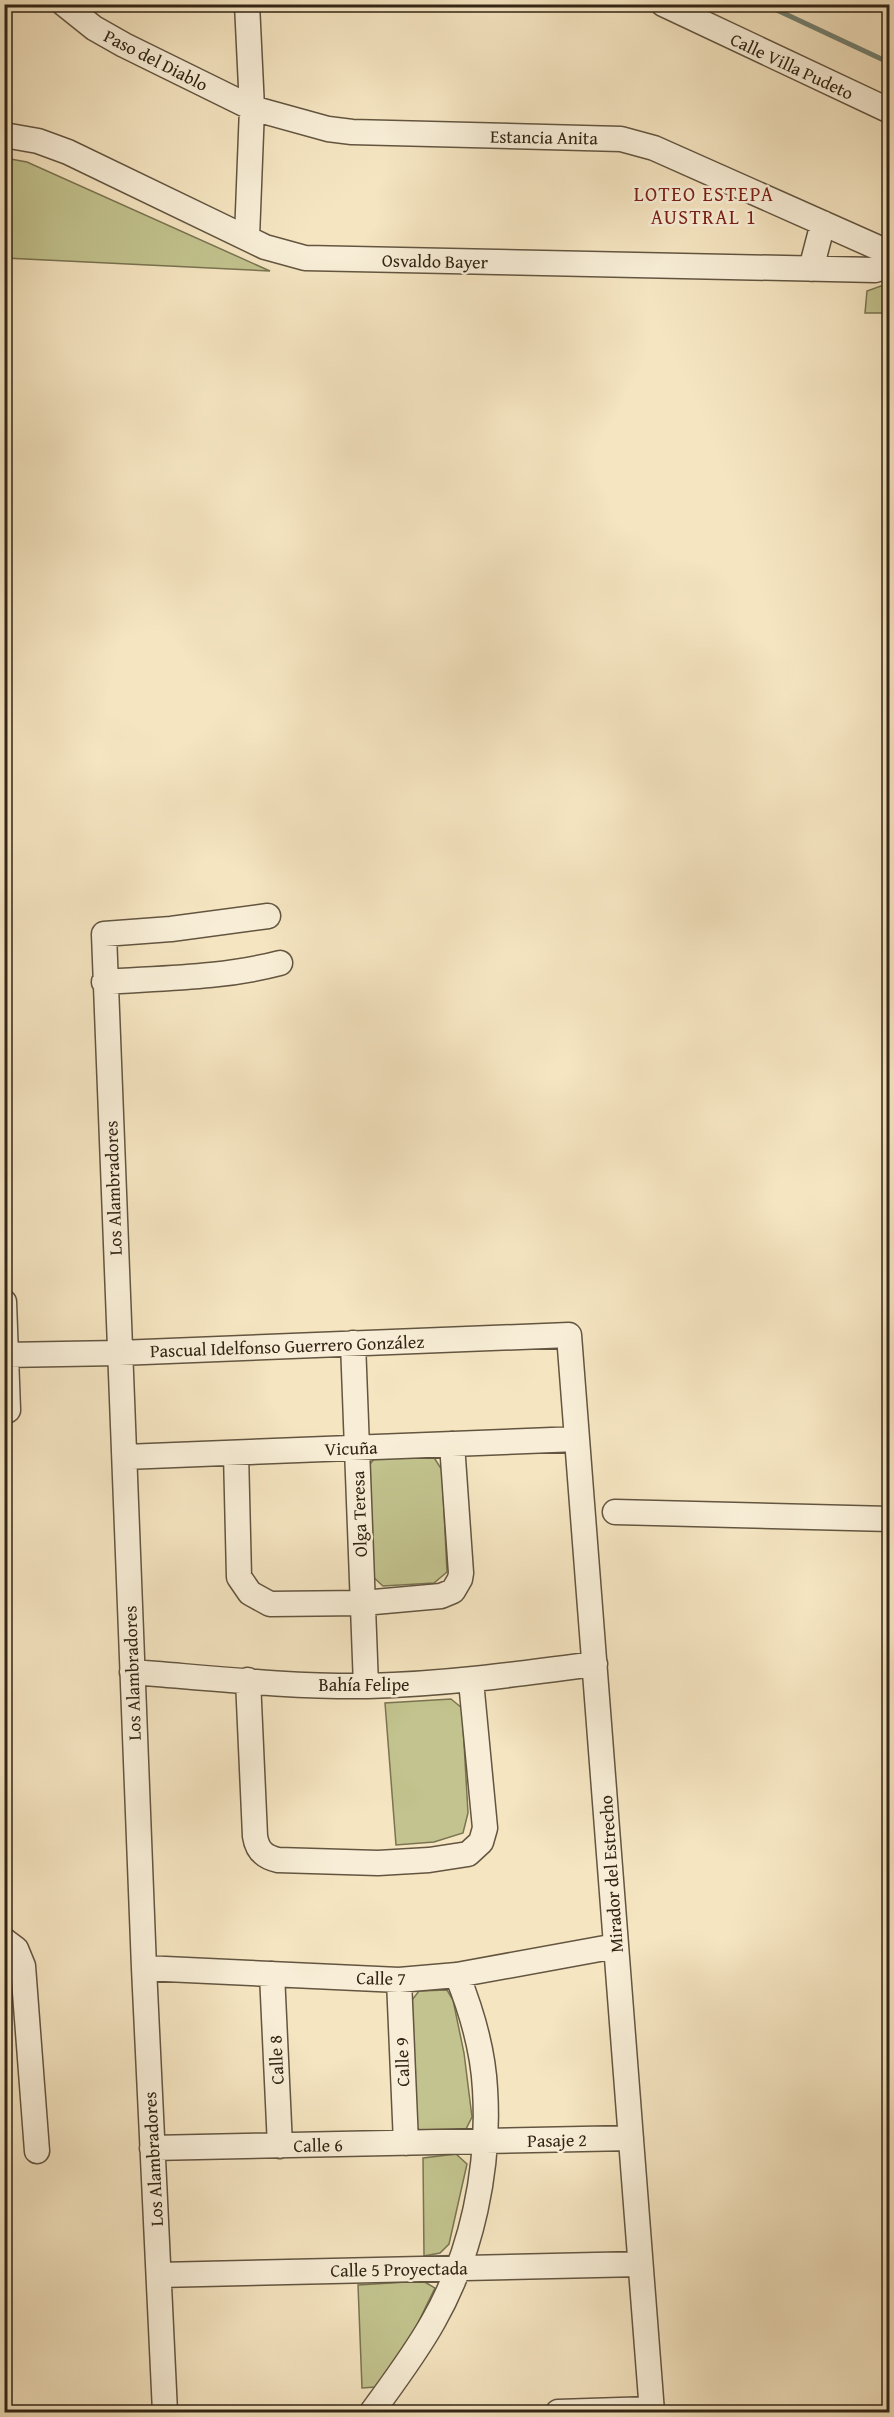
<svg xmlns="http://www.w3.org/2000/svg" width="894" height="2417" font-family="'Gentium Book Plus',serif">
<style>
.green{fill:#c2c38e;stroke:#7a7452;stroke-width:1.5}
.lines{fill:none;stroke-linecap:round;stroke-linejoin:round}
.stream{stroke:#728173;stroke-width:5}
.minor-casing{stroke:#635540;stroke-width:27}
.minor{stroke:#f8eed7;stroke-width:24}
.labels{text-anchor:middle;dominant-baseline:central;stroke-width:5;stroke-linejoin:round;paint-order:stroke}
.street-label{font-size:18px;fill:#322515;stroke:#f8eed7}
.neighbourhood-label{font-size:20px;letter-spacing:1.5px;fill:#7a1f14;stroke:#f8eed7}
</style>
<rect width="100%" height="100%" fill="#f5e5c1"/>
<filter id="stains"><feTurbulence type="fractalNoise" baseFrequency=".00333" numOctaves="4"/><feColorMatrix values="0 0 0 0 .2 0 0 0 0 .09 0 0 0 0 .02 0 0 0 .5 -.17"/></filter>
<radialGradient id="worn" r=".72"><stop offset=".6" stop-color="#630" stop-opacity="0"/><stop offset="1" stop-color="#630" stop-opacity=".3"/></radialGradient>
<path class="green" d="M5,158L27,162L270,271L5,258Z
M889,283V313H865L867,291Z
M433,1456L442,1470L447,1572L434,1583L383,1586L372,1576L370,1464L375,1458Z
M451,1699L462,1708L468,1813L463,1833L434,1842L396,1845L385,1703Z
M447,1990L453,2000L464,2053L472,2117L465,2131L421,2134L416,2128L412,2000L419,1991Z
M456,2154L467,2164L449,2244L440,2253L424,2256L423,2158Z
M423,2281L435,2288L413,2333L376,2387L362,2388L358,2285Z"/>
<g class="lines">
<path class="stream" d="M764,4L890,63"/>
<defs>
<path id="minor" d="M64,4L94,28L124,45L252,108L328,129L352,132L621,139L654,148L890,253
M247,4L252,108L247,237
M663,4L890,111
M4,135L38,141L68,152L265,247L305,258L875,270L890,265
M811,269L823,223
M104,982C163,978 223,978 280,963
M4,1302L8,1410
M353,1343L366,1686
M4,1355L119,1353L569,1335L652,2412
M236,1453L239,1577L250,1593L270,1604L363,1603L441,1596L453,1591L460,1579L461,1573L452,1444
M125,1457L577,1439
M615,1512L890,1519
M132,1672C210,1678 290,1687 368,1686C445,1684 519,1674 595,1664
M248,1680L255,1836C257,1850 264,1857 278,1860L378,1863L429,1860L468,1854L481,1842L485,1828L471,1681
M4,1940L16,1949L23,1966L37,2151
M144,1968L399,1980L457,1975L616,1946
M272,1974L280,2146
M399,1980L406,2143
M152,2148L631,2138
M159,2275L640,2264
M165,2412L144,1968L104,934L171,929L268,916
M372,2412C393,2383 415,2354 433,2322C472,2254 490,2168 485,2089C483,2050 472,2012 457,1975
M558,2412L651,2409"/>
</defs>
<use href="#minor" class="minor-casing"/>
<use href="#minor" class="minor"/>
</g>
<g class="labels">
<g class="street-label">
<text transform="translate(156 60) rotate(27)">Paso del Diablo</text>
<text transform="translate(792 66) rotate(25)">Calle Villa Pudeto</text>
<text transform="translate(544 137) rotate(1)">Estancia Anita</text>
<text transform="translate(435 261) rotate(1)">Osvaldo Bayer</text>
<text transform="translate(113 1188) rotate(-92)">Los Alambradores</text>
<text transform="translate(287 1346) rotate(-2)">Pascual Idelfonso Guerrero González</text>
<text transform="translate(351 1448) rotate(-2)">Vicuña</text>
<text transform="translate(359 1514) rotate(-92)">Olga Teresa</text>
<text transform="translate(132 1673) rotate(-92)">Los Alambradores</text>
<text x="364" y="1684">Bahía Felipe</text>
<text transform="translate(611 1874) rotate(-94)">Mirador del Estrecho</text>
<text transform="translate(381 1978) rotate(1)">Calle 7</text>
<text transform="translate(276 2060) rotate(-93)">Calle 8</text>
<text transform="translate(402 2062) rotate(-92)">Calle 9</text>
<text transform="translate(557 2140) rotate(-1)">Pasaje 2</text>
<text transform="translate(318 2145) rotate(-1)">Calle 6</text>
<text transform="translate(153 2159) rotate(-93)">Los Alambradores</text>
<text transform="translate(399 2269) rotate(-1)">Calle 5 Proyectada</text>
</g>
<g class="neighbourhood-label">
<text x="704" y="193">LOTEO ESTEPA<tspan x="704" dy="23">AUSTRAL 1</tspan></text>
</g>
</g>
<rect width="894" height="2417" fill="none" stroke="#f5e5c1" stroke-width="24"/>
<rect x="6" y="6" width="882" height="2405" fill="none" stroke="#322515" stroke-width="3"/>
<rect x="12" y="12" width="870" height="2393" fill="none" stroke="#322515" stroke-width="1.5"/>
<rect width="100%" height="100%" filter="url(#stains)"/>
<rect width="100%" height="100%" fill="url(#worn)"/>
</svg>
